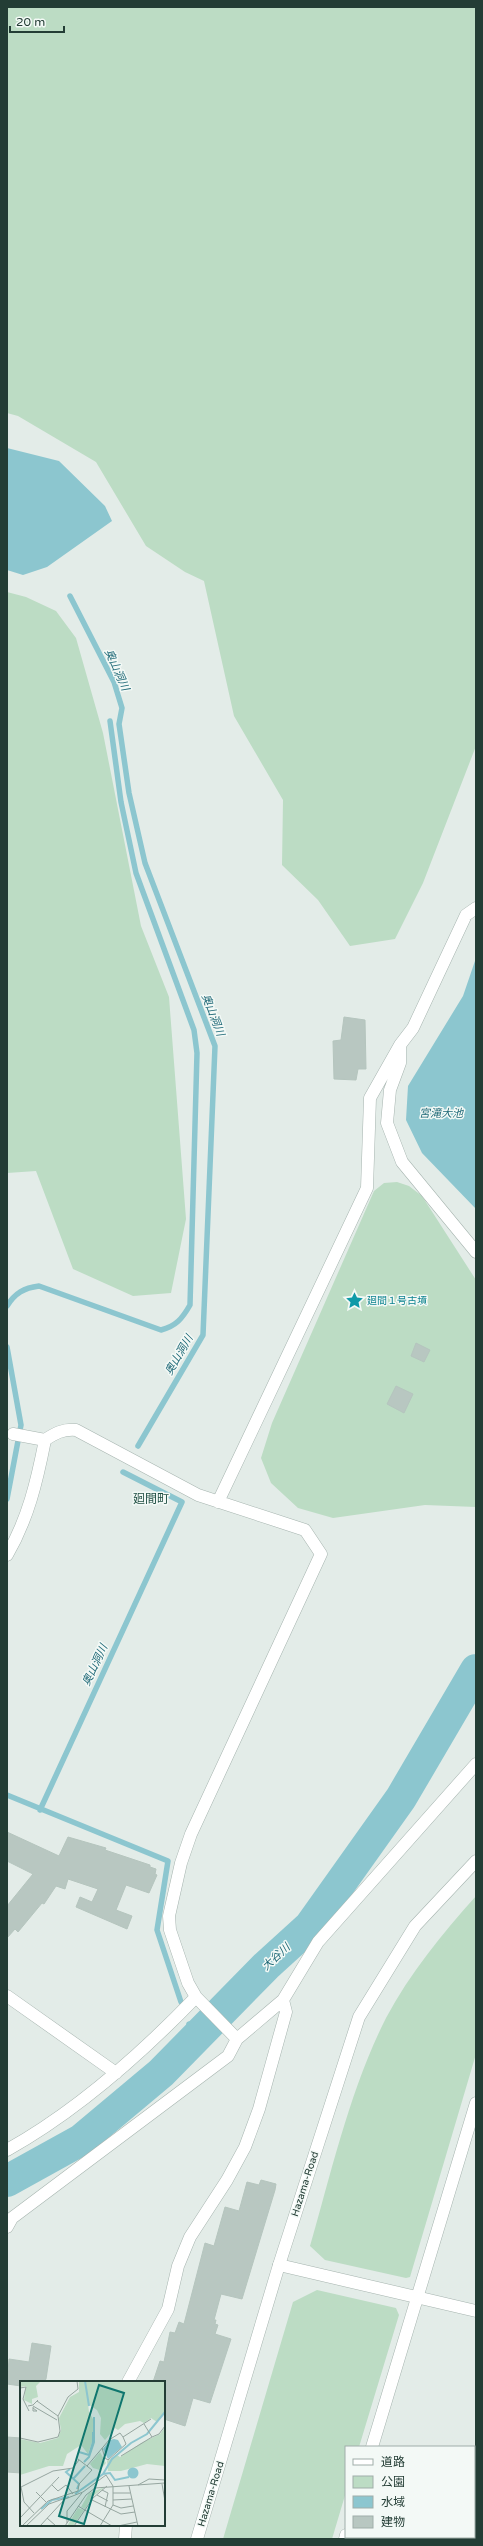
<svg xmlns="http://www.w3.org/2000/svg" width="483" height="2546" font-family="'Varela Round','Noto Sans JP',sans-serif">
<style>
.green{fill:#bcdcc4}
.water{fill:#8cc6cf}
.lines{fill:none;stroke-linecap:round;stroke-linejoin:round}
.stream{stroke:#8cc6cf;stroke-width:5.5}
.river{stroke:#8cc6cf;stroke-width:32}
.building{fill:#b8c7c1;stroke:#b5c5be}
.minor-casing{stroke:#a6b4af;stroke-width:13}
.tertiary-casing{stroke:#a6b4af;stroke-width:13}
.minor{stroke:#fff;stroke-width:12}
.tertiary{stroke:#fff;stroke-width:12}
.labels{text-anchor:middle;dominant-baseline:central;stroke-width:3;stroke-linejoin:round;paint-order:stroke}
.culture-label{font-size:10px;fill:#0d838f;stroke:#f3f9f6;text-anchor:start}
.street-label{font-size:10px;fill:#233d35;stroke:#f3f9f6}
.water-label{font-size:11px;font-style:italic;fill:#1f6977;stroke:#f3f9f6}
.quarter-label{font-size:12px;fill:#1f4e42;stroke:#f3f9f6}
.inset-river{fill:none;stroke:#8cc6cf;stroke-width:2}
.inset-road{fill:none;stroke:#96a6a0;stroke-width:1}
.view{fill:#0f766e;fill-opacity:0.15;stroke:#0f766e;stroke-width:2}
.inset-edge{fill:none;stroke:#233d35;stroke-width:2}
</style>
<rect width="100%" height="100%" fill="#e3ece8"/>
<path class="green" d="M7,7H476V746L423,883L395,939L350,946L318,900L282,865L283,800L234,716L204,581L185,572L146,546L96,462L18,416L7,413Z
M7,592L26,597L56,611L76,638L103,733L141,926L169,997L186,1219L171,1293L133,1296L73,1269L36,1171L7,1173Z
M397,1182L409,1186L422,1196L476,1280V1507L425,1505L333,1518L298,1508L271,1483L261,1458L272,1423L374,1191L384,1183Z
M476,1896V2054L410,2277L406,2278L325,2260L310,2246C332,2170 350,2089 386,2018C410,1973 442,1934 476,1896Z
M317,2290L396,2308L399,2315L359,2447H346V2492L332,2539H223L293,2302Z"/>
<path class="water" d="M7,448L59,461L105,506L112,521L47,567L23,575L7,570Z
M476,958V1209L422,1153L406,1120L408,1086L463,996Z"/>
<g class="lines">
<path class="stream" d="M70,596L114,682L122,708L119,724L129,793L145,863L215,1046L203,1335L138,1446
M7,1306C15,1293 24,1288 39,1286L161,1330C176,1326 182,1319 190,1305L197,1053L194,1030L136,873L121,802L110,721
M7,1347L21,1425L7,1499
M7,1795L168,1861L157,1930L181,2002
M40,1810L182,1502L123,1472
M189,2024L195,2040"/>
<path class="river" d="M7,2181L81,2140L161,2073L266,1966L310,1926L401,1798L476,1670"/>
</g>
<path class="building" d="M344,1017L365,1020L366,1069H358L356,1080L334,1079L333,1041L341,1040Z
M416,1343L430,1350L424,1362L411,1356Z
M396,1386L413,1394L404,1413L387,1404Z
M7,1832L59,1856L68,1837L106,1848L105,1850L150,1865V1867L156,1869L155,1874L157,1875L149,1893L126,1885L116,1910L132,1916L127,1929L76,1907L80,1897L92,1902L98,1889L68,1879L65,1889L56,1886L44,1904L42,1903L18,1932L15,1929L7,1938V1906L33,1874L7,1861Z
M261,2180L276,2184L275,2190L242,2299L221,2294L214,2320H216L215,2324L218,2325L215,2334L231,2339L210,2403L193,2398L185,2426L164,2419V2382H153L160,2361L164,2362L170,2332L175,2333L179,2322L184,2324L205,2243L214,2246L225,2207L239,2211L247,2182L259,2185Z
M32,2343L51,2346L46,2379L44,2382H21V2386L7,2384L9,2359L29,2362Z
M7,2437L21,2438V2473L7,2472Z"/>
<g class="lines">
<defs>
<path id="minor" d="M400,1046V1063L390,1090L387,1123L402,1162L476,1252
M13,1434L45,1440C55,1433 63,1429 76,1430L198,1495L305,1530L321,1554L191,1834L181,1863L169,1916L170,1930L188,1983L196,1997L237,2039
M218,1502L367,1188L370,1098L400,1045L413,1028L466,915L476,908
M7,1555C28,1519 37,1481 45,1440
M7,1996L116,2073
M7,2150C77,2111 140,2055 196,1997
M7,2227L12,2218L228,2056L237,2039L283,2000L318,1942L476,1764
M279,2265L476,2311
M128,2382L168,2309L178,2266L190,2237L227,2180L245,2147L259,2109L286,2012L283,2000
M372,2447L476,2103
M125,2539L126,2525
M345,2539L346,2535"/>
<path id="tertiary" d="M197,2539L279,2265L359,2017L415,1926L476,1861"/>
</defs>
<use href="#minor" class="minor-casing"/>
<use href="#tertiary" class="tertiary-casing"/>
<use href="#minor" class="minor"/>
<use href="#tertiary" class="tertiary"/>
</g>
<defs>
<symbol id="sight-bare" viewBox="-9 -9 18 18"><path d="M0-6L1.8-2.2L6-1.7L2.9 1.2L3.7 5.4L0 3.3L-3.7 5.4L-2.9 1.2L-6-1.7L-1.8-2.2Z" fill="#0f9aa8" stroke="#f3f9f6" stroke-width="2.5" paint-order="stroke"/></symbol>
</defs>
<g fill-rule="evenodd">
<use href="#sight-bare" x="342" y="1288" width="25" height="25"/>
</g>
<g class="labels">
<g class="culture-label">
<text x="367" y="1301">廻間１号古墳</text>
</g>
<g class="street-label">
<text transform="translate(305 2184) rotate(-72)">Hazama-Road</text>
<text transform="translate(211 2494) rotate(-73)">Hazama-Road</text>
</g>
<g class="water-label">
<text transform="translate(117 670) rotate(66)">奥山洞川</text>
<text transform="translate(213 1015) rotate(69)">奥山洞川</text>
<text x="441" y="1113">宮滝大池</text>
<text transform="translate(179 1355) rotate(-60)">奥山洞川</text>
<text transform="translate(95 1665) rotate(-65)">奥山洞川</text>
<text transform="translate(276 1957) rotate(-43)">大谷川</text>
</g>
<g class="quarter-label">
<text x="151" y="1499">廻間町</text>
</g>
</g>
<g transform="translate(20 2381)">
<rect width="145" height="145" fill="#e3ece8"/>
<path d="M0,0H21L16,5L18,16L12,18V23L4,19L6,5L0,6ZM59,0H145V31L137,41L131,37L124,42L120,40L105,43L98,49L95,47L85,59L80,53L81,37L77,29L68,23L69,31L73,38V58L68,73L61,64L47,73L43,85H29L0,94V58L20,62L38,57L41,49L39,37L50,16L59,11ZM145,46V85L127,83L101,90H88L87,80L97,74L100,76L121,62L140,53ZM80,71L86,82L80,89L73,87L70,83ZM85,106L72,116L65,128L61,126L69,112ZM58,127L64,129L53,145H47Z" fill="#bcdcc4"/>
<path d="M94,58L98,59L102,66L88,78L83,68L90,59ZM107.5 92a5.5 5.5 0 1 1 11 0a5.5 5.5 0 1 1-11 0Z" fill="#8cc6cf"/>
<path class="inset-river" d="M65,0L69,25M59,71L69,74L73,61V51M64,81L69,76L74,61V36M50,88L46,91L59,103L57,108M83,93L90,92L95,99L109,96M53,98L65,85M55,113L83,93L92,78L111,62L127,53L145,31M21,128L32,119L49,116"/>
<path class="inset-road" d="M0,7L6,6L3,18L9,30M17,20L38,35M8,25L13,24L18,19M13,25L37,39M13,26V30H17L13,27M124,43L132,56L139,53L145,45M0,57L18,61L38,56L40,50L38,35L48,16L58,8L57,0M82,67L85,77L88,79L106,63L103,56M101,75L132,56M58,78L72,89L59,103L58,110M67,85L89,59L100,52L103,56L131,38M142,103L145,120M32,104L38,110L46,104L53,113M118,104L129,98L145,99M109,105L118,145M82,109L88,112L85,126M16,111L26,121M93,112H110M77,114L88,120M72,119L101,133L115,131M93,119L112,118M93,124L101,127L113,125M58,125L92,145M14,132L4,121L1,106L33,90L53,87L59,79M0,137L39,96M27,137L36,145M47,142V130L62,112M2,145L28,120L58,110M6,145L29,123L43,118M20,145L45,118L63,111L86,94L93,105M45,145L66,114L75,107L145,102M54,145L73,117L87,105M80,145L93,124V105M98,145L117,141"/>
<path class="view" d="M79,4L104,12L64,143L39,135Z"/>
<rect width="145" height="145" class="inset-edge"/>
</g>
<rect width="483" height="2546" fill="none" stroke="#233d35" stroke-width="16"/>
<rect x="345" y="2446" width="130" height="92" fill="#f3f9f6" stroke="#a0aea9"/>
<rect x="353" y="2459" width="20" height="6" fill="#ffffff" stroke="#a0aea9"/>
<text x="381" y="2466" font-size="12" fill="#233d35">道路</text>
<rect x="353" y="2476" width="20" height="12" fill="#bcdcc4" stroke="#a0aea9"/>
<text x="381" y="2486" font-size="12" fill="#233d35">公園</text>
<rect x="353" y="2496" width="20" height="12" fill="#8cc6cf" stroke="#a0aea9"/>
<text x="381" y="2506" font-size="12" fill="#233d35">水域</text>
<rect x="353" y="2516" width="20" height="12" fill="#b8c7c1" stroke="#a0aea9"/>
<text x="381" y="2526" font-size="12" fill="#233d35">建物</text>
<path d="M10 26v6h54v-6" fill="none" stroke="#233d35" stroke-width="2"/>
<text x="16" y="26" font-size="12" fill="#233d35" stroke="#f3f9f6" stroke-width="3" paint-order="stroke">20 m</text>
</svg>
